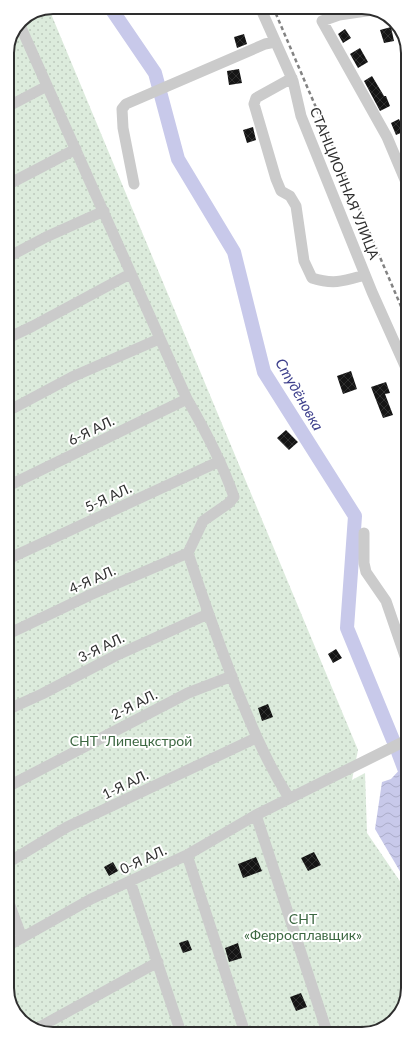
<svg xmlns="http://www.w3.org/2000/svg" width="415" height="1041" font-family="Lato,sans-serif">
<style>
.grass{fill:url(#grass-dots)}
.water{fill:url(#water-waves)}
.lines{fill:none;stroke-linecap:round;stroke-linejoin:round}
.river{stroke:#c8c9ea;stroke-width:14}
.building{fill:url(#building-cross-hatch)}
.minor{stroke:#cbcbcb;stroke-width:11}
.rail{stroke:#838383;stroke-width:2.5;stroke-dasharray:4 3;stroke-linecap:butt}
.labels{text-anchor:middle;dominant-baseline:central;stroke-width:4;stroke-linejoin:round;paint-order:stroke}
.street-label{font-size:14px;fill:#2e2e2e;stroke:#fff}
.park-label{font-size:14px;fill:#3d6842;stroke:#fff}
.water-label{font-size:15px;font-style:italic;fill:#3f418d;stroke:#fff}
.rim{fill:none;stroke:#2e2e2e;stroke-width:2}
</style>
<defs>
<pattern id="grass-dots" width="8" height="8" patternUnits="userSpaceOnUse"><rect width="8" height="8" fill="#dcebdc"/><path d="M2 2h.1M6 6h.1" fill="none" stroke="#bdcabd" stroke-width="1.8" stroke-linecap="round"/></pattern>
<pattern id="water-waves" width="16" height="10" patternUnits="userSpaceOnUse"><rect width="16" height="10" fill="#c8c9ea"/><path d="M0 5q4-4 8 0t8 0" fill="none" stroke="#acadc9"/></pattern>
<pattern id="building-cross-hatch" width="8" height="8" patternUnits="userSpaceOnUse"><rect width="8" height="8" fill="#151515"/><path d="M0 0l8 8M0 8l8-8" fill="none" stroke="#2f2f2f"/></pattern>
</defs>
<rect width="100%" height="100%" fill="#fff"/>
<path class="grass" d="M49,9L358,750L352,780L365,773L367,833L408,893V989L399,1016L377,1032L49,1034L25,1024L9,1003L7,50L21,20Z"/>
<path class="water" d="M407,764L408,885L375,829L382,782L391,779L404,765Z"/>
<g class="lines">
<path class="river" d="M110,7L155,73L178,159L234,252L264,372L355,516L347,628L393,740
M398,752L407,776"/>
</g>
<path class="building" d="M391,27L394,41L384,43L380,30Z
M345,29L351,38L343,43L338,34Z
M244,34L247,44L237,48L234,37Z
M360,48L368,62L358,68L350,54Z
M239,69L242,83L229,85L227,71Z
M372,76L384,96H386L390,106L380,111L364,81Z
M399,119L405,131L396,135L391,123Z
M253,127L256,140L247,143L243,130Z
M351,371L357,389L343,394L337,376Z
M386,382L390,393L385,394L393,415L383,418L371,387Z
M286,430L298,442L289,450L277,438Z
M336,649L342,658L333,663L328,654Z
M268,704L273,717L262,721L258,708Z
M314,852L321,865L308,871L301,858Z
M256,857L262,871L243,878L238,864Z
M113,862L118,871L109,876L104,867Z
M188,940L192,950L183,953L179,943Z
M238,943L242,958L229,962L225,948Z
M301,993L307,1007L296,1011L290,997Z"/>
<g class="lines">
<path class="minor" d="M260,7L293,81L301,116L372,292L406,368
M373,10L339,15L322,21L387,137L406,182
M19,23L187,399C205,430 222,462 234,497L229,503L203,521L188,553C202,596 217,638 233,680C250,722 265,760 289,798
M403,34L406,47
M292,78L256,98L254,104L276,179L281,191L290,196L296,206L304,261L312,278C334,285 344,281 365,275
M7,107L47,86
M134,184L123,128L122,109L126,104L265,44L275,42
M7,185L76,149
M8,257L46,237L104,211
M8,338L33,326L130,274
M8,411L72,377L159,339
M8,486L187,399
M364,533V563L366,572L386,601L407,662
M8,559L220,461
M8,634L90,595L188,553
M9,709L42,694L115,656L208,614
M9,786L188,693L232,676
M256,815L327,1032
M187,855L245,1033
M9,862L67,827L256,738
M130,881L181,1033
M9,903L22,938
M9,945L91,899L187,855L256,815L407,740
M36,1029L158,962"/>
<path class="rail" d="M273,7L406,318"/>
</g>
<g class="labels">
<g class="street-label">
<text transform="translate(345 183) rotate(68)">СТАНЦИОННАЯ УЛИЦА</text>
<text transform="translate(91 430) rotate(-26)">6-Я АЛ.</text>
<text transform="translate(108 497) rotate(-25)">5-Я АЛ.</text>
<text transform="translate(92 579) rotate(-24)">4-Я АЛ.</text>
<text transform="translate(101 647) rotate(-26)">3-Я АЛ.</text>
<text transform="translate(134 704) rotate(-27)">2-Я АЛ.</text>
<text transform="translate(125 784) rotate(-26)">1-Я АЛ.</text>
<text transform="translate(143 859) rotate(-25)">0-Я АЛ.</text>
</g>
<g class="park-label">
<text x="131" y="740">СНТ "Липецкстрой</text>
<text x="303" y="918">СНТ<tspan x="303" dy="16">«Ферросплавщик»</tspan></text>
</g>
<g class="water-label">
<text transform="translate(300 394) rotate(60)">Студёновка</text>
</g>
</g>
<path d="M0 0H415V1041H0ZM53 14H362A39 39 0 0 1 401 53V988A39 39 0 0 1 362 1027H53A39 39 0 0 1 14 988V53A39 39 0 0 1 53 14Z" fill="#fff" fill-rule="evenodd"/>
<path class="rim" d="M53 14H362A39 39 0 0 1 401 53V988A39 39 0 0 1 362 1027H53A39 39 0 0 1 14 988V53A39 39 0 0 1 53 14Z"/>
</svg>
